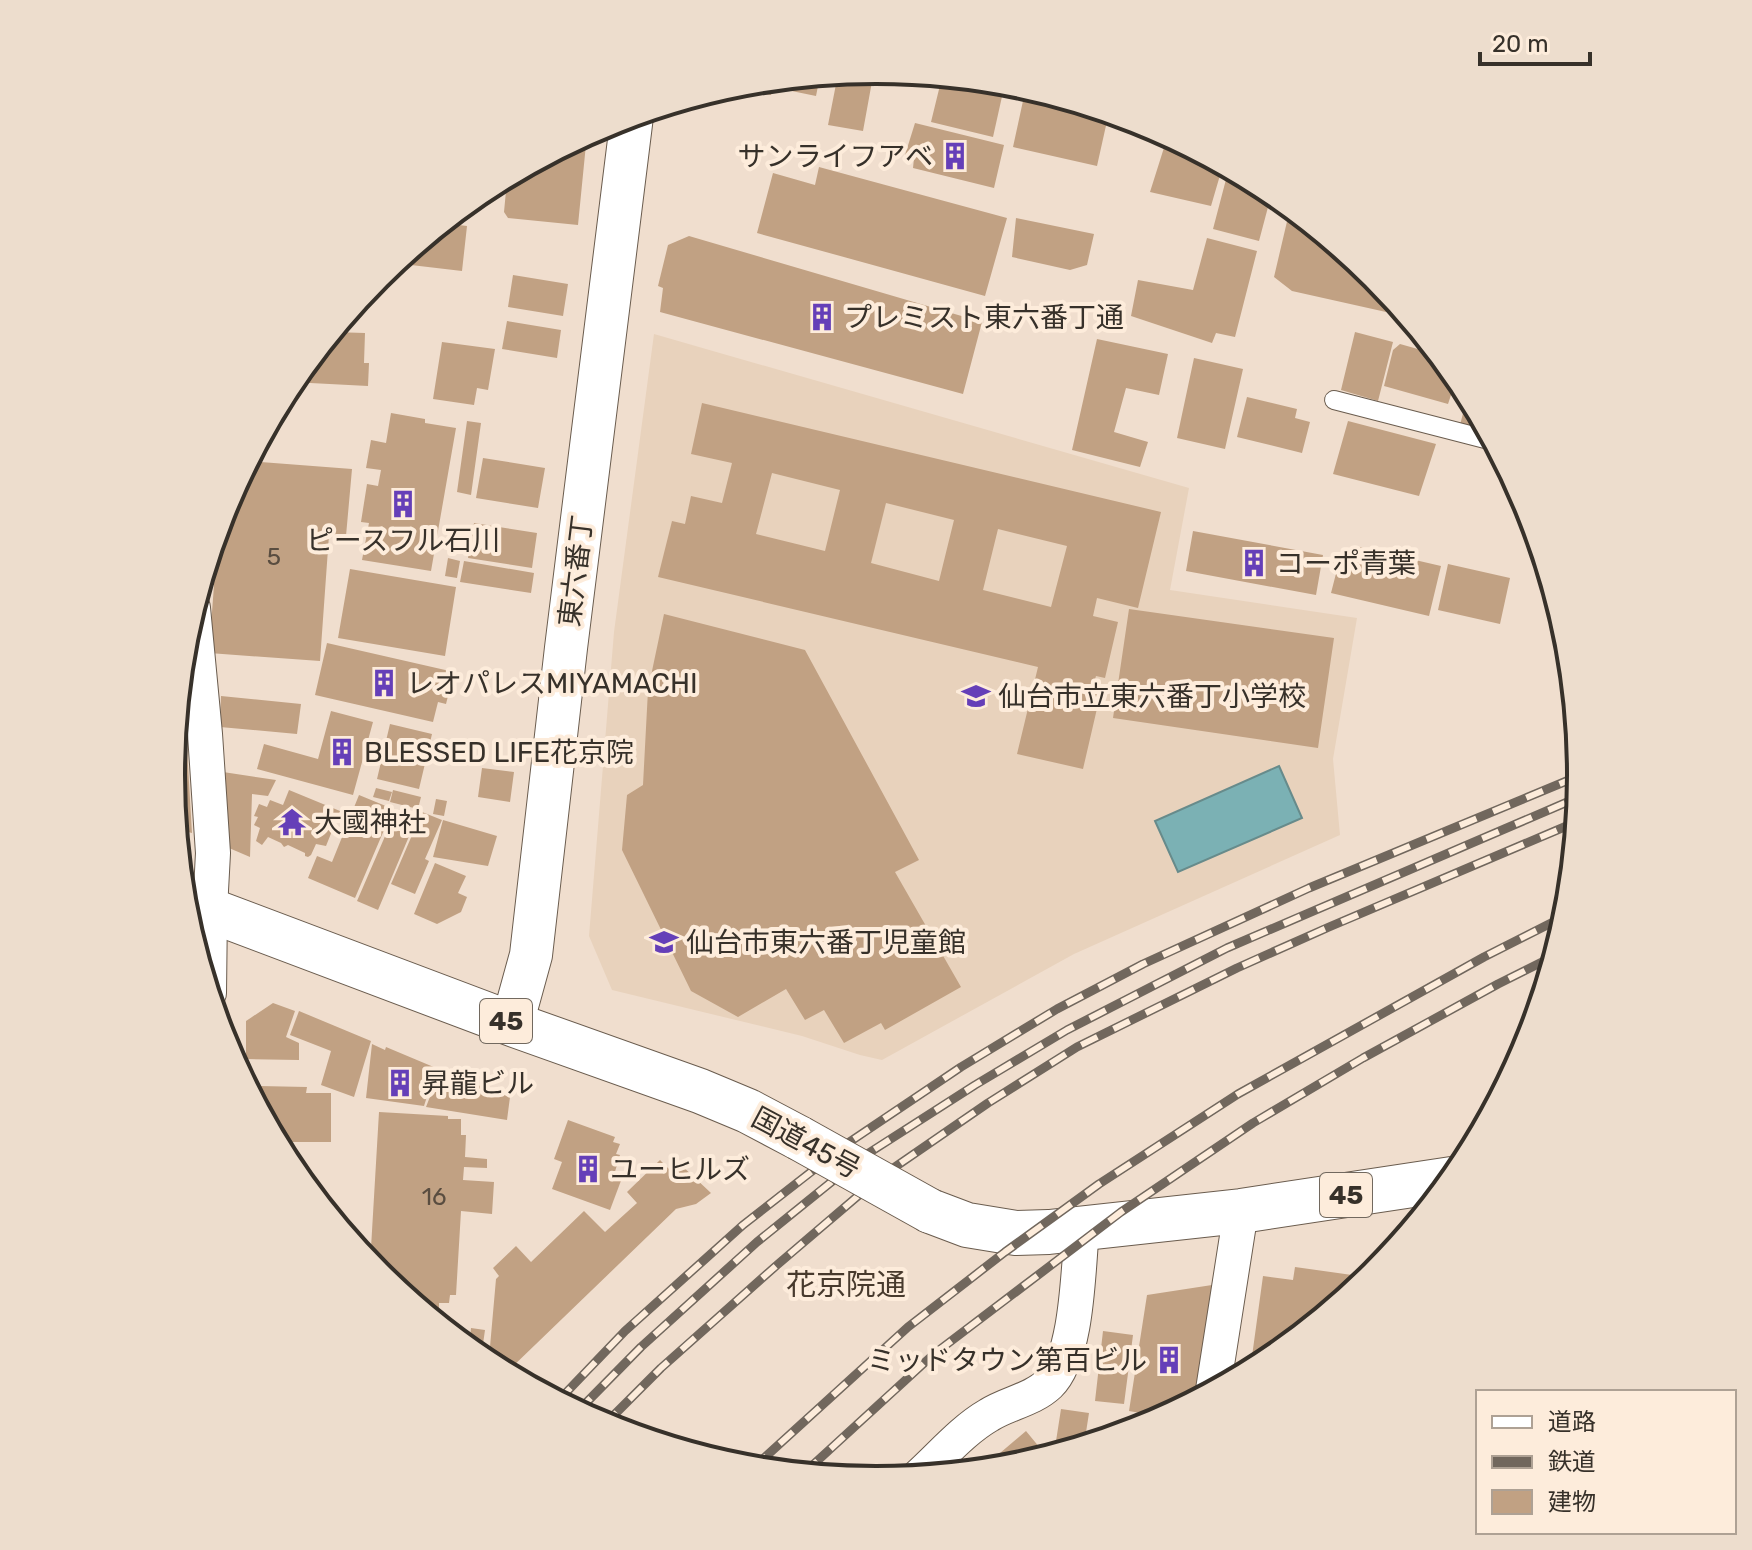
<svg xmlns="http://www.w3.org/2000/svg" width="1752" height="1550" font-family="Rubik,'Noto Sans JP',sans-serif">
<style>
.built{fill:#e8d2bc}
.water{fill:#7bb1b4;stroke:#678b8b;stroke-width:2}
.building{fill:#c1a183;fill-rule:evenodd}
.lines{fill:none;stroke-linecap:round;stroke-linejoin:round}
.service-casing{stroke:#6a5c4e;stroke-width:20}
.minor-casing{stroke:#6a5c4e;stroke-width:36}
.tertiary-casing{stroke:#6a5c4e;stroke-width:44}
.trunk-casing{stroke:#6a5c4e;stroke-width:46}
.service{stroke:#fff;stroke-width:18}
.minor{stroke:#fff;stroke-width:34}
.tertiary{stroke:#fff;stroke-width:42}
.trunk{stroke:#fff;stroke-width:44}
.rail-casing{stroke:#71675d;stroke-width:9}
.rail{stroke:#fdecdb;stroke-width:6;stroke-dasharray:18;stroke-linecap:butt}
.trunk-bridge-casing{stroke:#6a5c4e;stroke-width:46;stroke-linecap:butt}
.trunk-bridge{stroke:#fff;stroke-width:44}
.labels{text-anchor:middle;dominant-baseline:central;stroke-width:8;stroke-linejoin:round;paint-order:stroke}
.number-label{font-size:24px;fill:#5a4d40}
.shield{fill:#fdecdb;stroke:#72695f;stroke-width:2}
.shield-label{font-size:26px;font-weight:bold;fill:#37312a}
.poi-label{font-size:28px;fill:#37312a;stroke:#fdecdb;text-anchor:start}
.street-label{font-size:28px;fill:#37312a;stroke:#fdecdb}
.neighbourhood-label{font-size:30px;fill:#483a2d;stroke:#fdecdb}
.rim{fill:none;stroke:#37312a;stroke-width:4}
</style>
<rect width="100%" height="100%" fill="#f0dece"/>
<path class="built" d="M654,334L1189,488L1170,590L1357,618L1333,759L1340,835L1074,954L882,1060L860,1055L802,1036L612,990L589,936L614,632Z"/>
<path class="water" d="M1279,766L1302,818L1178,872L1155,821Z"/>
<path class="building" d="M852,72L873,76L863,131L828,125L838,74Z
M820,76L816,96L777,88L778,80Z
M942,77L1005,83L993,137L931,122Z
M770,80H773L771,95L751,92L753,82Z
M1026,87L1109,112L1097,166L1013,147Z
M915,123L1004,145L994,188L913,168L914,158L905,155Z
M587,134L578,225L508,218L504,212L506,191L485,189Z
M1168,135L1223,165L1211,206L1150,192Z
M819,167L1007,218L985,296L757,233L773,173L815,185Z
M1229,168L1272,192L1259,241L1213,229Z
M1289,213L1300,216L1375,277L1397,304L1395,314L1292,291L1274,277Z
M1016,218L1094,234L1087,265L1070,270L1012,257Z
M442,223L467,226L462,271L394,263Z
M689,236L982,322L963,394L660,312L663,288L658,286L668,245Z
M1207,238L1257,251L1235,337L1216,333L1212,343L1131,316L1138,280L1193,290Z
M513,275L568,284L563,316L508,307Z
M507,321L561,330L557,358L502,349Z
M332,332L365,333L364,363H369L368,386L291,382Z
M1355,332L1393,342L1378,401L1341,390Z
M1097,339L1168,354L1159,395L1126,388L1114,432L1148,442L1140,467L1072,450Z
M442,342L495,349L488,390L477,388L474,405L433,399Z
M1400,344L1439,355L1457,377L1448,404L1384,386L1393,350Z
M1194,358L1243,369L1225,449L1177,438Z
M1468,394L1486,427L1488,431L1460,425Z
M1247,397L1297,409L1295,418L1310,422L1302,453L1237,437Z
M702,403L1161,512L1138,608L1097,598L1093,616L1118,622L1105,678L1096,676L1093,686L1102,687L1083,769L1017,754L1038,667L658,577L672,521L685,524L691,496L722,503L732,463L691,454ZM772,473L840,490L825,551L756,534ZM886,503L954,520L939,581L871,563ZM998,529L1067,546L1051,607L983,590Z
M391,413L425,419V423L456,428L431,571L362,560L369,523L361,522L367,484L378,486L381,470L366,468L371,440L386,443Z
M467,421L481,423L471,495L457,492Z
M1348,421L1436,444L1419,496L1333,474Z
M483,458L545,468L538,508L476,498Z
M248,461L352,469L346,536L329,535L320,661L209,653L214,585H206L208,560L225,505Z
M474,523L537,533L532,568L468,558Z
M1193,531L1323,555L1316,595L1186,571Z
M1359,547L1441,566L1429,616L1331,593L1340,558L1356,561Z
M448,558L460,561L457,578L445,576Z
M464,561L534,573L531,593L460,582Z
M1448,564L1510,578L1500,624L1438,610Z
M350,569L456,587L445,656L338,638Z
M1129,609L1334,638L1318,748L1113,718Z
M664,614L805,650L919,860L895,872L961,987L885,1030L881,1023L844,1043L824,1010L805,1020L786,989L738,1017L691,991L622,850L627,795L643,785L648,690Z
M327,643L454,672L446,704L438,702L433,722L315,695Z
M221,696L301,704L297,734L220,727Z
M331,711L373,722L353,795L257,769L264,744L318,759Z
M390,724L432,734L419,789L377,779Z
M174,746L187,749L192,833L176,829L171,775Z
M482,768L514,772L510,802L478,797Z
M223,772L276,780L268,796L252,794L250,857L229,848Z
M376,788L392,792L389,801L373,797Z
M289,790L340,811L326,846L316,844L311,855L308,857L305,856V853L288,845L284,847L281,843L268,837L262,845L256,841L260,828L254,825L258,817L254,816L259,804L267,807L270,800L283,805Z
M393,790L421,797L418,809L390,802Z
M359,795L393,809L355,898L308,878L317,856L332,862Z
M436,799L447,801L444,816L433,814Z
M403,809L418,815L378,910L357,901L389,827L394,829Z
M422,812L442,820L425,859L429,861L415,894L391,884Z
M443,820L497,836L488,866L433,857Z
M435,863L466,876L458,893L467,897L461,912L437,924L414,914Z
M273,1003L295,1011L286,1037L299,1043V1060L246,1059V1021Z
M299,1011L371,1041L354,1097L321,1085L331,1051L290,1035Z
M372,1044L385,1050L386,1047L436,1068L424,1106L366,1098Z
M440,1071L510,1097L507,1120L426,1107Z
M259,1086L307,1087L306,1093H331V1142H276L258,1108Z
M379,1112L448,1116V1119H461V1135H466L465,1157L487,1159V1168L464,1167L463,1180L494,1182L492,1214L461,1211L456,1295H450L449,1303H439V1308L418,1307L377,1273L370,1265Z
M568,1120L615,1137L613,1142L620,1144L616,1154L620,1155L614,1175L622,1178L610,1210L552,1189L562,1162L554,1159Z
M660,1160L671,1171L679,1163L711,1193L696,1204L676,1209L506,1373L500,1369L489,1358L496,1279L499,1276L493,1268L516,1246L531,1262L584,1211L605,1232L637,1203L627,1192Z
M1295,1267L1352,1275L1350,1289H1355L1267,1361L1250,1371L1263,1276L1293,1280Z
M1212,1285L1194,1401L1163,1417L1129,1411L1147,1295Z
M471,1328L485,1330L481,1358L469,1349Z
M1103,1331L1133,1335L1124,1404L1095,1401Z
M1061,1409L1089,1413L1084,1445L1054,1454Z
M1123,1418L1152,1423L1121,1434Z
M1026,1431L1040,1448L1034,1452L1040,1459L1013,1467L980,1470Z"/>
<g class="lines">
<defs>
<path id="service" d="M1334,400L1493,441"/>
<path id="minor" d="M193,608L205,734L213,853L210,909L209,993
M1213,1390L1241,1211
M919,1476C941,1456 963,1430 989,1415C1008,1403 1032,1400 1049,1384C1078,1356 1078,1268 1082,1229"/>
<path id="tertiary" d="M512,1024L531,955L566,648L632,116"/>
<path id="trunk" d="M183,900L512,1024L700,1091L748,1111L799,1138
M930,1211L967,1225L1016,1233L1049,1232L1241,1211L1452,1179"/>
</defs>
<use href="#service" class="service-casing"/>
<use href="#minor" class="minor-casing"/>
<use href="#tertiary" class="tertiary-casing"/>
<use href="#trunk" class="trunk-casing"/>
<use href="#service" class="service"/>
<use href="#minor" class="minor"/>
<use href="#tertiary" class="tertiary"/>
<use href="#trunk" class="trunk"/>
<defs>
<path id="rail" d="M558,1401L625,1331L743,1225L848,1143L961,1067L1057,1009L1143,964L1309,888L1581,775
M578,1411L641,1347L757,1242L861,1158L975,1085L1067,1030L1227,948L1579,797
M604,1425L661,1368L777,1265L879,1178L988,1103L1077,1047L1237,968L1329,927L1576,822
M753,1468L908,1327L1005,1252L1099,1184L1238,1094L1484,957L1567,915
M804,1473L934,1354L1121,1212L1253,1123L1363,1058L1498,984L1554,956"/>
</defs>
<use href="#rail" class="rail-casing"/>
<use href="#rail" class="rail"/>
<defs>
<path id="trunk-bridge" d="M799,1138L930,1211"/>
</defs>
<use href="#trunk-bridge" class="trunk-bridge-casing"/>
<use href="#trunk-bridge" class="trunk-bridge"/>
</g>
<defs>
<symbol id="building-bare" viewBox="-9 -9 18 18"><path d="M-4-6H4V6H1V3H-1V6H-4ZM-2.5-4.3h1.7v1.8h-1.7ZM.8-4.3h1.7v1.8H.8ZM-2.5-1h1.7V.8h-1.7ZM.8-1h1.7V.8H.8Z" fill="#653fb8" stroke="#fdecdb" stroke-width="2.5" paint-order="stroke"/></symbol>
<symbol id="school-bare" viewBox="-9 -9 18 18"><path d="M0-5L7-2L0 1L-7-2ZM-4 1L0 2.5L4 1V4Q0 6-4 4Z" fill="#653fb8" stroke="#fdecdb" stroke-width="2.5" paint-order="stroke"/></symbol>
<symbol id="temple-bare" viewBox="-9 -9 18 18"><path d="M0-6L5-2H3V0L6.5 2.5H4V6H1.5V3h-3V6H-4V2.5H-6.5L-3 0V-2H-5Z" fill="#653fb8" stroke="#fdecdb" stroke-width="2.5" paint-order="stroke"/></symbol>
</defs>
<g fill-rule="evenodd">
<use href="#building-bare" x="935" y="136" width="40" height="40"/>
<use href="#building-bare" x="802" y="297" width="40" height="40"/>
<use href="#building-bare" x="383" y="484" width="40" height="40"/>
<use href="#building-bare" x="1234" y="543" width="40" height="40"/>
<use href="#building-bare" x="364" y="663" width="40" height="40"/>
<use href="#school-bare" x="956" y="676" width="40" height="40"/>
<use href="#building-bare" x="322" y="732" width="40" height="40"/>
<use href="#temple-bare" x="272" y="802" width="40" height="40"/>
<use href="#school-bare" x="644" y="922" width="40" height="40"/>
<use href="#building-bare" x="380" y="1063" width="40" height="40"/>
<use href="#building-bare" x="568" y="1149" width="40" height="40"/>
<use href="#building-bare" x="1149" y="1340" width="40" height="40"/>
</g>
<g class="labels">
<g class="number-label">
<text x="274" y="557">5</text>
<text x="434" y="1197">16</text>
</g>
<g class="shield">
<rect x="480" y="999" width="52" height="44" rx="6"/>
<rect x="1320" y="1173" width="52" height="44" rx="6"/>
</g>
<g class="shield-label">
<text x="506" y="1021">45</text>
<text x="1346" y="1195">45</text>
</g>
<g class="poi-label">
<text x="933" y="156" text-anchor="end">サンライフアベ</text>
<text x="844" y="317">プレミスト東六番丁通</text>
<text x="403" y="540" text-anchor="middle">ピースフル石川</text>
<text x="1276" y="563">コーポ青葉</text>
<text x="406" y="683">レオパレスMIYAMACHI</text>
<text x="998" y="696">仙台市立東六番丁小学校</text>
<text x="364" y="752">BLESSED LIFE花京院</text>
<text x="314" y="822">大國神社</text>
<text x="686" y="942">仙台市東六番丁児童館</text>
<text x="422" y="1083">昇龍ビル</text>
<text x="610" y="1169">ユーヒルズ</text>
<text x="1147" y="1360" text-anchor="end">ミッドタウン第百ビル</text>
</g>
<g class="street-label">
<text transform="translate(576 571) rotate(-83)">東六番丁</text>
<text transform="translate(806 1143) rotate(28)">国道45号</text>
</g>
<g class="neighbourhood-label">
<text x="846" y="1285">花京院通</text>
</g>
</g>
<path d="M0 0H1752V1550H0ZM185 775a691 691 0 1 1 1382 0a691 691 0 1 1-1382 0Z" fill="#edddcd" fill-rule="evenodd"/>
<path class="rim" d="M185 775a691 691 0 1 1 1382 0a691 691 0 1 1-1382 0Z"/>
<rect x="1476" y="1390" width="260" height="144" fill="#fdecdb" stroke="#aea194" stroke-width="2"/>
<rect x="1492" y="1416" width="40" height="12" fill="#ffffff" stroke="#aea194" stroke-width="2"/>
<text x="1548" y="1430" font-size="24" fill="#37312a">道路</text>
<rect x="1492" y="1456" width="40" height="12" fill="#71675d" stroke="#aea194" stroke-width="2"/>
<text x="1548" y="1470" font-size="24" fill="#37312a">鉄道</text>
<rect x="1492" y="1490" width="40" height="24" fill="#c1a183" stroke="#aea194" stroke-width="2"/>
<text x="1548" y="1510" font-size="24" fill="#37312a">建物</text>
<path d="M1480 52v12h110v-12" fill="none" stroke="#37312a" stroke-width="4"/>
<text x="1492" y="52" font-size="24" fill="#37312a" stroke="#fdecdb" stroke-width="6" paint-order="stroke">20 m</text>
</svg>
